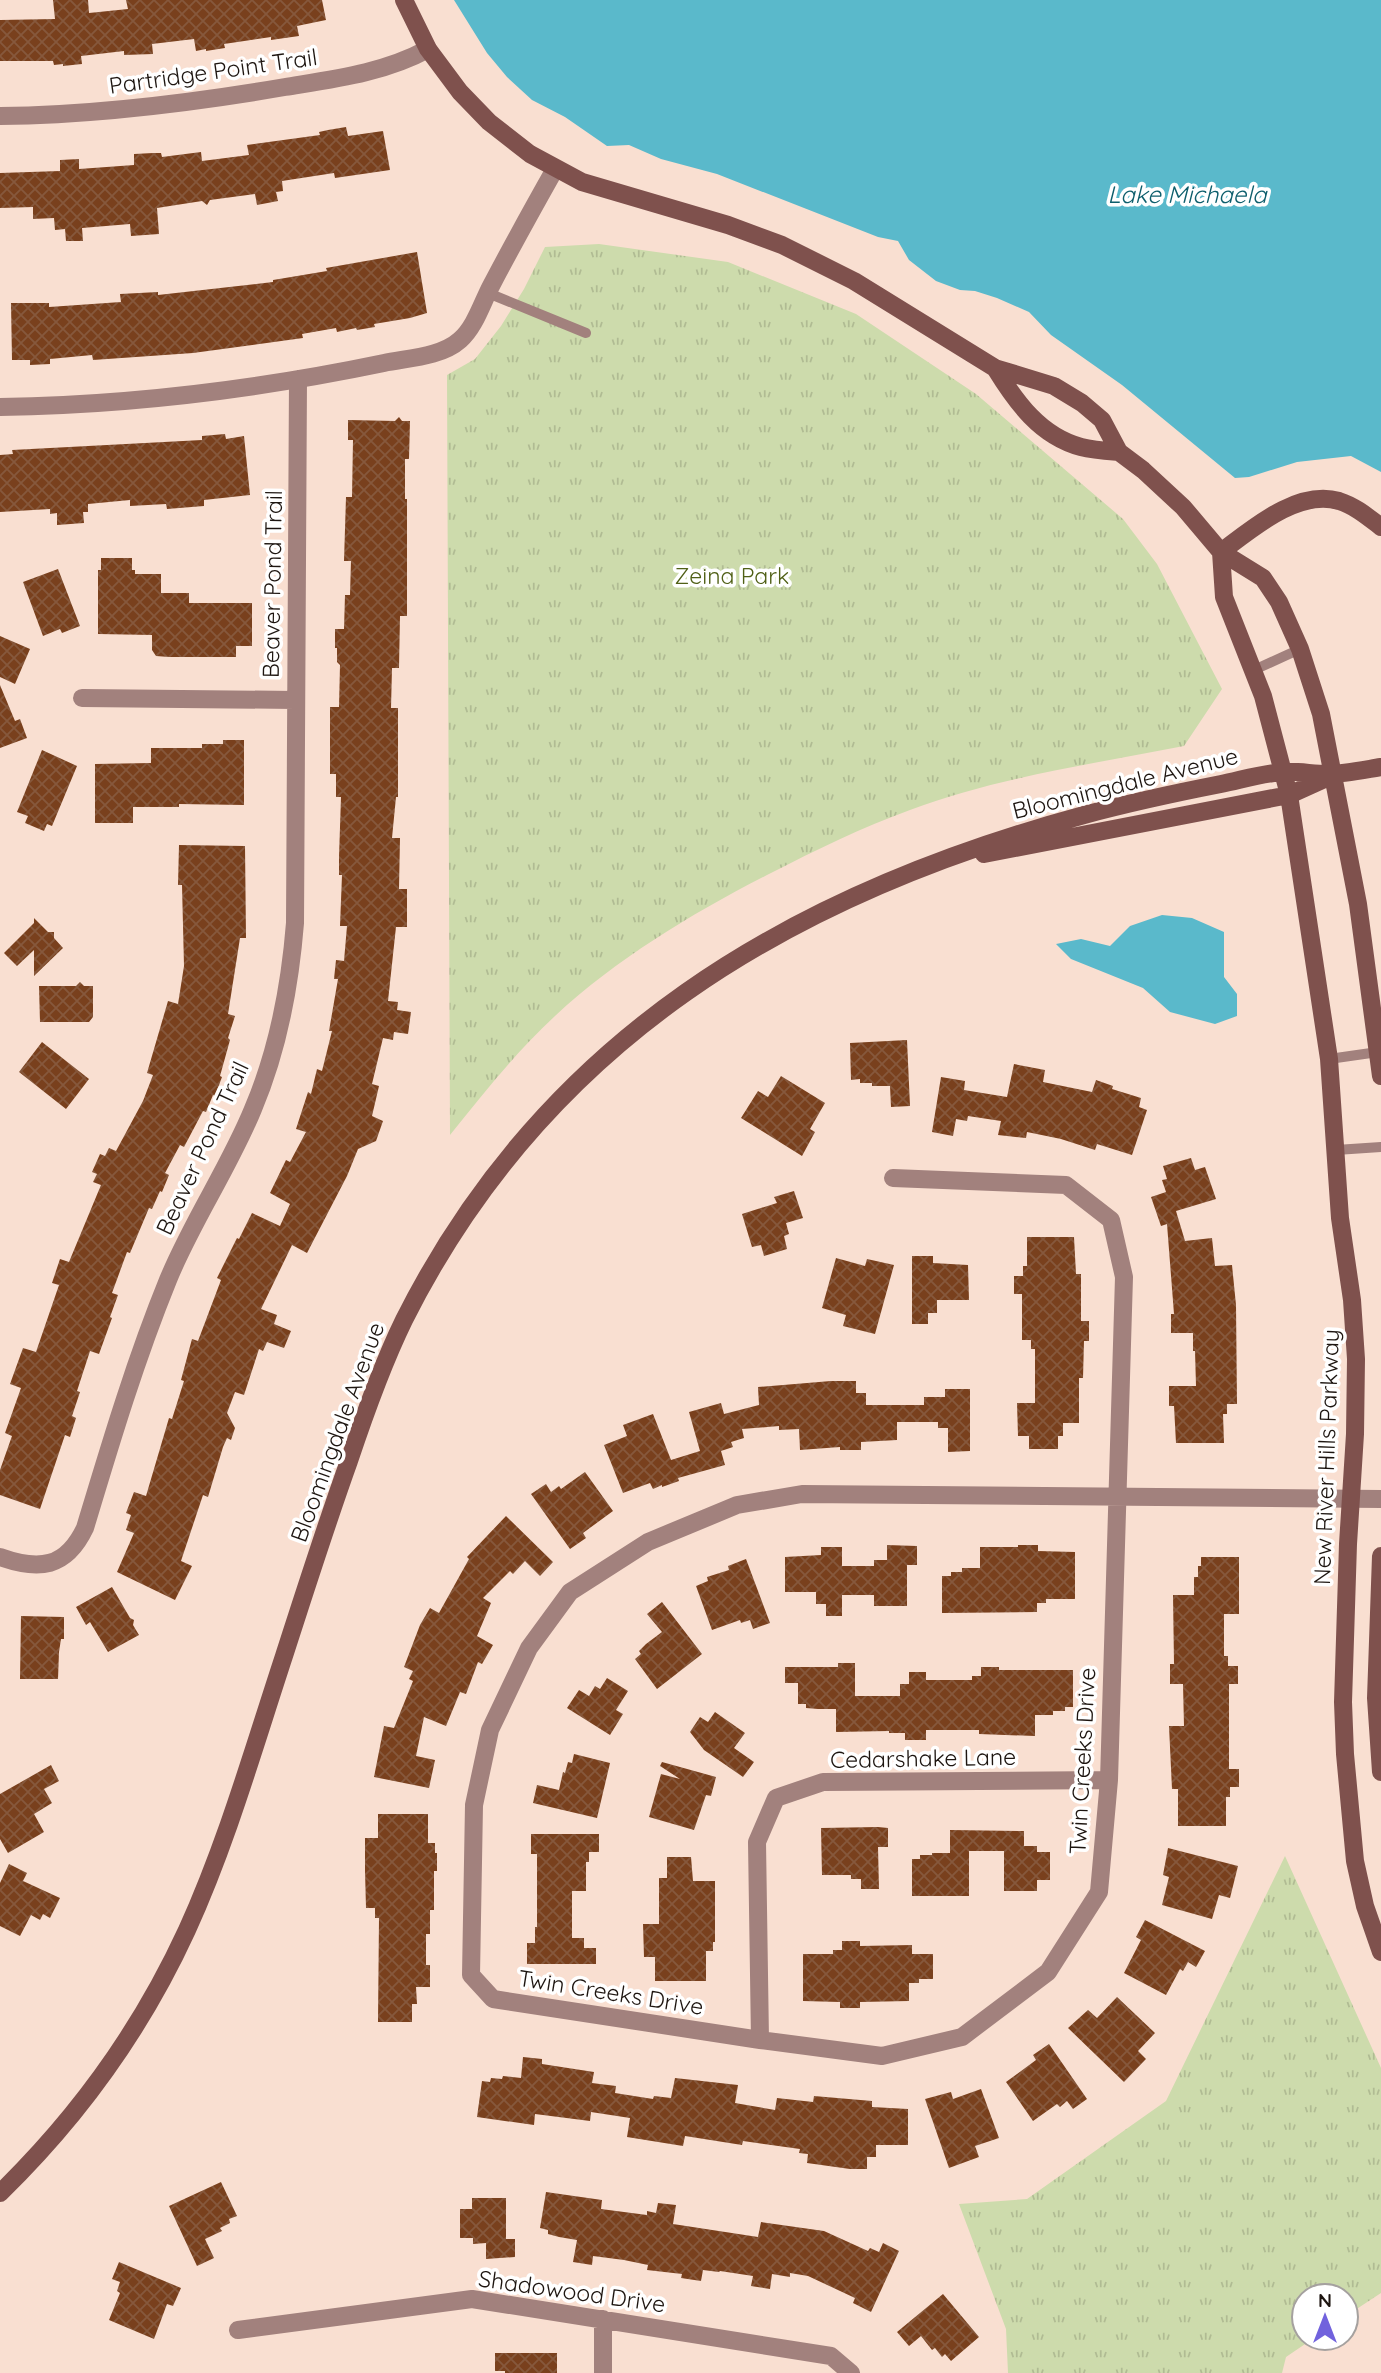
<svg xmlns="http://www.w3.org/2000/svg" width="1381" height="2373" font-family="Quicksand,sans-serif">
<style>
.grass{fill:url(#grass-tufts)}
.water{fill:#5ab9cb}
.building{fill:url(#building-cross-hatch)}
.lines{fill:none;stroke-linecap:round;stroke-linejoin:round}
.lane{stroke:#a2817d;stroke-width:10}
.street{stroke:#a2817d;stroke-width:18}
.secondary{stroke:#7f514d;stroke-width:18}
.labels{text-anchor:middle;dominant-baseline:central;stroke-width:7;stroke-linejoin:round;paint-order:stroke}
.street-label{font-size:23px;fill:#1d1510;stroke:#fff}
.park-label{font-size:23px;fill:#506016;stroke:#fff}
.water-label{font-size:24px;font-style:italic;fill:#0d5e6c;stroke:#fff}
</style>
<defs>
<pattern id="grass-tufts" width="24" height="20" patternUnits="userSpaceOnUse" patternTransform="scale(1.75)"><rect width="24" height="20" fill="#cddbac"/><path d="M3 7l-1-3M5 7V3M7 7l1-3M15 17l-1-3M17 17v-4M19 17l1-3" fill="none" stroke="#b0bb93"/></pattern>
<pattern id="building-cross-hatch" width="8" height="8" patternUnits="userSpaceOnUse" patternTransform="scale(1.75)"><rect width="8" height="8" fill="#79401d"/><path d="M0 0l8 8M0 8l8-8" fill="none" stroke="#86583c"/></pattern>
</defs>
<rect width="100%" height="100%" fill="#f9dfd1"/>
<path class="grass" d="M599,244L728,262L856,314L976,394L1123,519L1157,564L1222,689L1184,746C1093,764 998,777 910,810C863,827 816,850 771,873C693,913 619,957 555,1016C516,1052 483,1094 450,1135L447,375L475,359L501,326L524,289L545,247Z
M1285,1856L1381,2068V2293L1346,2316V2296H1304V2338H1314L1286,2357L1282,2373H1008L1006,2329L959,2204L1027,2199L1166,2101Z"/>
<path class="water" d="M454,0H1381V472L1351,456L1297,462L1249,477L1235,478L1122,385L1051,335L1029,312L997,298L975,291L960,290L936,281L909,260L898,241L878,237L717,174L661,159L629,145L607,146L565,117L532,100L507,77L487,53Z
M1162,915L1192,918L1224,932V977L1237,994V1016L1215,1024L1170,1012L1143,988L1071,959L1056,944L1081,939L1110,946L1130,926Z"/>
<path class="building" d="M53,0H88L89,13L128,9L126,0H322L326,20L297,26L299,36L271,40V37L224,44L225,48L206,51V49L196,51L194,39L152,44L153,54L124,55V51L81,56L82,64L63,66V64L54,65L53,61H0V20L55,19Z
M346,127L348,136L383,131L390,170L335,178L334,173L282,181L283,191L276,192L278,201L257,205L255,194L210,200L207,205L202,201L157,208L159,234L131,236L130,224L82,228L83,241H66L65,229L55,230L54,218L33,219V207L0,208V173L60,171V160L79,159V169L134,165V154L153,153H161L162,157L201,152L202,161L249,155L247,145L320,135L319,132L328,130Z
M417,252L427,313L410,318L374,324L375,327L357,330L356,328L337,332L336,328L302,334L303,338L193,353L93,360L92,355L50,359V364L30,365V360H12L11,303H49V307L121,302L120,294L158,292V295L273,282V280L327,271L326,268Z
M399,417L402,421H410L409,459H405V499H407V616H400L399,668H392L391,708H398V797H396L392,838H400L399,889H407V927H396L388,1001L398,1002L397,1010L411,1012L408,1034L394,1032L393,1040L383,1038L372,1084L379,1086L372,1116L383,1121L376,1141L358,1149L347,1176L307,1253L292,1245L261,1309L277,1315L274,1324L291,1331L284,1348L267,1342L263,1351L259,1349L244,1395L235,1392L227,1413L235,1428L231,1440L227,1438L223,1447L208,1497L203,1495L181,1561L192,1566L175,1600L117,1572L134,1533L126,1530L131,1515L126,1513L134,1492L146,1496L169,1418L172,1419L184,1381L181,1380L192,1339L198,1341L221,1280L217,1278L237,1238L239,1239L252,1213L280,1226L290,1204L270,1193L286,1160L290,1162L306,1132L296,1129L308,1092L311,1094L317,1069L322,1071L332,1031H329L338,979H334L336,960L344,961L347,926H340L342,875H339V857L341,797H336V774H330V707H339L340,665L337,662V648H335V629H344L345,595H350L351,561H344L346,497H352L353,440H348V420L395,421Z
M225,434L226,439L244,436L250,495L204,500V506L167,509L166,504L130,506V500L88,504V512H83L84,523L57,525V513L50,514V509L0,512V455L13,454L12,450L202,440V436Z
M101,558H132V570H135V574H161V593H189V603H252V646H236V657H169L156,656L152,650V635L98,634V570H101Z
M58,569L80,626L62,633L60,629L43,636L23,582Z
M0,636L30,649L15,684L0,677Z
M0,685L15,721L20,719L27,738L0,748Z
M223,740H244V805L179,804V807H133V823H95V764L151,763V748H202V744H223Z
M42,750L77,766L52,826L47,824L44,831L25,823L28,816L17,812Z
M179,845L245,846L246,938H240L228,1014L235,1016L228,1038L230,1040L220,1076L222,1077L215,1096L213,1095L206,1112L203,1111L184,1147L180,1145L165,1173L169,1175L162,1192L160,1191L152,1209L149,1208L130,1253L127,1252L112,1293L118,1295L110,1317L112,1318L99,1354L90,1351L77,1391L80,1392L72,1416L76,1418L70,1437L65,1435L40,1509L0,1495V1470L12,1436L5,1433L21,1388L10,1384L23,1348L36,1352L59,1285L52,1283L60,1259L69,1262L101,1185L93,1182L97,1174L92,1172L100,1154L105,1156L109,1148L116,1151L143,1101L153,1075L147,1073L168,1001L178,1004L184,966L182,885H178Z
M34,918L48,932H54V938L63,948L34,976V950L17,966L4,953L34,923Z
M80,982L84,986H93V1017L89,1022H40L39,986H76Z
M907,1040L910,1106L891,1107L890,1086H872V1083H860V1079L851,1080L850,1043Z
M42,1042L89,1079L66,1109L19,1072Z
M1014,1064L1045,1070L1043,1082L1092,1092L1096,1080L1113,1086L1112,1089L1141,1098L1139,1107L1147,1110L1132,1155L1097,1144L1095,1150L1061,1139L1027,1132L1026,1138L998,1135L1001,1121L968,1116L967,1121L956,1119L953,1136L932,1132L941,1077L965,1081L964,1090L1007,1097Z
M781,1076L825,1103L810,1129L815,1132L802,1156L741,1118L758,1091L768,1097Z
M1191,1158L1195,1170L1205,1167L1216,1199L1176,1211L1185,1241L1212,1238L1215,1266L1232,1265L1236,1305L1237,1404H1227V1414H1223L1224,1443H1176L1174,1406H1169V1386H1196L1195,1351H1193V1333H1171V1314H1174L1167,1224L1161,1226L1151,1197L1166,1192L1162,1180L1167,1179L1163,1166Z
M794,1191L803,1218L786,1223L789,1234L784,1236L787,1249L764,1256L761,1245L752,1247L742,1214L777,1203L774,1197Z
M1027,1237H1074L1076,1274H1081V1321H1089V1341H1084L1083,1378H1079V1423H1063V1436H1058V1449H1029V1436H1018L1017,1403H1035V1349H1031V1340H1022V1294H1014V1276H1023V1266H1027Z
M912,1256H933V1263L968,1265L969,1300H937V1313H928V1324H912Z
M836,1258L865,1266L867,1259L894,1265L875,1334L843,1326L846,1315L822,1308Z
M831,1381H856V1393H866V1405H924V1397H945V1389H970V1451L948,1452V1428H938V1422H897V1440L861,1442V1450H840V1447L800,1450L799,1429L779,1430V1426L742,1429L744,1438L731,1442L733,1447L721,1451L725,1465L678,1478L679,1481L662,1487V1485L653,1489L650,1483L623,1493L604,1445L627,1436L623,1425L653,1414L671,1460L700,1451L689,1412L721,1403L724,1414L759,1405L758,1387Z
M585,1472L613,1511L583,1533L586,1538L570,1549L531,1494L546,1484L551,1492L559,1486L561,1489Z
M506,1516L553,1562L540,1576L525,1561L513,1574L510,1571L483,1598L491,1603L477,1636L493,1645L482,1664L478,1662L466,1694L460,1692L446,1726L424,1717L416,1756L435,1760L429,1788L374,1777L384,1726L394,1728L413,1681L409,1679L413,1671L404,1667L420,1625L430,1608L439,1613L469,1559L467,1557Z
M887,1545L917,1546V1565H907V1606H874V1595H842V1616H826V1604H816V1592H785V1557L821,1555V1547H842V1566H874V1560H887Z
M1018,1545H1038V1551L1075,1552V1599H1046V1603H1037V1612L942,1613V1576H951V1572H962V1568H980V1547H1018Z
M1201,1557H1239V1614H1224V1656H1228V1666H1238V1684H1229V1769H1239V1787H1230V1797H1226V1826H1178V1789H1172L1169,1726H1184L1183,1684H1170V1664H1174L1173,1595H1194V1577H1198V1566H1201Z
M746,1559L770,1623L753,1629L750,1620L741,1623L740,1620L712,1630L696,1586L708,1581L707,1577L729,1570L728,1566Z
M112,1587L130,1618L134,1620L133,1625L139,1635L108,1652L90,1622L86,1625L76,1607Z
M662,1602L702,1654L657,1689L635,1659L641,1654L639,1651L646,1644L662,1632L647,1614Z
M21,1616L64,1617V1639H61L59,1652L58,1679H20Z
M838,1663H855V1696H900V1684H909V1672H926V1680H972V1676H981V1667H999V1670H1073V1707H1065V1711H1053V1715H1035V1736L979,1734V1730H926V1740H905V1733H889V1731L836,1732V1709H818L806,1708V1704H798V1683H785V1667H838Z
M607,1678L628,1691L616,1710L623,1714L610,1735L567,1708L579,1690L589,1696L595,1686L600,1689Z
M715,1712L745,1733L734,1748L754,1762L743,1777L704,1750L690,1732L700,1717L708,1722Z
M574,1754L610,1763L597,1818L533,1803L537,1785L559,1790L563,1772L565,1773L568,1762L572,1763Z
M662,1762L716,1777L711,1796L706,1795L694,1830L649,1817L661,1774L680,1779L660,1766Z
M51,1765L59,1781L44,1789L52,1803L34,1814L44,1832L8,1853L0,1839V1794Z
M378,1814H428V1843H435V1853H437V1871H434V1910H430V1934H426V1965H430V1987H416L417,2004H412V2022H378L379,1918H375V1908H366L365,1871V1838H378Z
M878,1827L888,1828V1847H878L879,1889H861V1879H851V1875H822L821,1828Z
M950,1830L1024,1831V1846H1037V1852H1050V1880H1037V1891H1004V1851H969V1896H912V1859H920V1855H932V1853H950Z
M531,1834H599V1852H589V1862H586V1891H572V1938H584V1948H596V1964H527V1943H535V1927H537V1854H531Z
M1168,1848L1238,1866L1230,1898L1219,1895L1212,1919L1162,1905L1169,1877L1163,1875Z
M667,1857H691L693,1881H715V1942H713V1951H706V1981H655V1957H644L643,1924H659V1878H667Z
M9,1864L27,1873L23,1881L60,1898L50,1918L43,1914L40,1920L31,1915L20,1936L0,1926V1883Z
M1145,1920L1205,1951L1196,1967L1188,1962L1183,1971L1180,1969L1166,1995L1124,1973L1141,1940L1136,1937Z
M842,1941H860V1946L912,1945V1954H933V1979H919V1983H909V2001L860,2002V2008H840V2002L803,2001V1954H833V1950H842Z
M1117,1997L1155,2033L1138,2051L1146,2059L1124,2082L1068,2028L1088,2010L1097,2018Z
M1049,2044L1087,2099L1073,2109L1067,2101L1060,2107L1057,2104L1033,2121L1006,2082L1036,2060L1033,2055Z
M523,2057L542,2059V2064L594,2072L592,2083L616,2086L615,2093L653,2099L654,2096L671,2098L675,2078L738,2085L735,2103L775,2110L777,2098L813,2102L814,2096L872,2101V2107L908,2109V2145H876V2157H867V2169H850L807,2163L808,2154L799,2153L800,2149L743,2141L742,2145L685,2136L683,2146L627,2137L630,2118L591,2112L590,2121L535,2114L534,2125L477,2117L482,2081L490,2082L491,2078L502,2079L503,2076L521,2078Z
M981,2089L999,2138L975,2146L979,2157L949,2168L925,2099L951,2092L953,2099Z
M221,2182L237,2216L229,2219L230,2223L220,2228L222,2231L205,2239L214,2258L197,2266L169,2206Z
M546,2192L602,2200L601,2209L647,2215V2211L656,2213L658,2203L676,2205L673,2224L758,2237L761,2222L824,2231L868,2251L870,2248L879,2252L883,2243L899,2251L871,2312L853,2303L855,2298L808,2276L790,2273V2277L772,2274L770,2289L751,2286L753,2276L720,2271L719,2272L703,2270L701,2281L681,2278L682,2274L647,2270L648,2265L624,2260L593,2256L592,2265L573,2262L577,2240L559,2237L548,2234V2230L540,2228Z
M472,2198H506V2239H515V2257L486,2259V2243L473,2244V2238H460V2209H472Z
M119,2262L181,2288L173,2306L167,2304L154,2339L109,2320L120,2293L117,2291L120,2282L112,2279Z
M943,2294L979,2337L951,2361L945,2354L942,2357L935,2348L932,2350L921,2336L909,2346L897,2332Z
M495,2353H557V2373H505V2371H495Z"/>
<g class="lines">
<path class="lane" d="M488,293L586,333
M1254,670L1300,649
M1329,1059L1378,1052
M1336,1150L1381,1147"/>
<path class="street" d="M0,116C96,115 191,103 285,87C334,79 384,73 428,49
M0,407C128,405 259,389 384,363C408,358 441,357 460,340C475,327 482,303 491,286C512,246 533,208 555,169
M82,698L295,700
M893,1178L1066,1185L1111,1220L1124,1277L1109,1780L1099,1892L1048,1972L962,2037L882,2056L760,2040L493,1999L471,1975L474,1805L490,1730L529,1648L570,1592L648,1542L737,1505L802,1494L1381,1499
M0,1557C39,1571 66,1568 85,1528C110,1445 135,1361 168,1280C192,1221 229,1168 253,1109C278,1050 290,986 295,923L298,379
M760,2040L757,1842L776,1798L823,1782L1109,1780
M238,2330L472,2299L831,2356L851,2373
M603,2373V2319"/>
<path class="secondary" d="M404,0L428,49L460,92L489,122L530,154L582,182L728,225L782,245L854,281L995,368L1054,386L1082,403L1102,420L1119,452L1143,470L1183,507L1221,552L1263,578L1279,602L1300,649L1321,714L1358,904L1381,1076
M995,368C1016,402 1040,436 1081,447C1093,450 1107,451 1119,452
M1221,552L1224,597L1263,696L1289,795L1329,1059L1340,1218L1352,1300L1356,1359L1355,1434L1348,1544L1343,1702L1345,1754L1355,1861L1365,1906L1381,1952
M1221,552C1252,529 1297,489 1339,501C1355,506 1368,517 1381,527
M984,854L1289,795L1331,776
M1381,1556L1376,1698L1381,1772
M0,2193C77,2118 142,2028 187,1930C227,1842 254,1747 284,1656C305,1591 326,1525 349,1461C365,1413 382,1365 404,1320C545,1039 789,895 1084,815C1129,803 1175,793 1221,784C1241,780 1263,773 1284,772C1298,771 1313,774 1327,774C1345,774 1363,770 1381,767"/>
</g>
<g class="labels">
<g class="street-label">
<text transform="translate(213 71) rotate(-8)">Partridge Point Trail</text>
<text transform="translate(272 584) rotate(-89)">Beaver Pond Trail</text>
<text transform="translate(1125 783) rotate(-14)">Bloomingdale Avenue</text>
<text transform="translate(202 1148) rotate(-65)">Beaver Pond Trail</text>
<text transform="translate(337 1432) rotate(-70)">Bloomingdale Avenue</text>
<text transform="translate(1326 1457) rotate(-88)">New River Hills Parkway</text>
<text transform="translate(923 1758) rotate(-1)">Cedarshake Lane</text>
<text transform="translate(1082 1761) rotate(-87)">Twin Creeks Drive</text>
<text transform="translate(611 1992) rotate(9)">Twin Creeks Drive</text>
<text transform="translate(572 2291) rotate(8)">Shadowood Drive</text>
</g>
<g class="park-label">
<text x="732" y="575">Zeina Park</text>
</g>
<g class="water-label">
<text x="1187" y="194">Lake Michaela</text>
</g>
</g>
<g transform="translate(1325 2317)"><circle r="33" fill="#ffffff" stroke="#a5a19f" stroke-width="2"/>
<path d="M0-5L12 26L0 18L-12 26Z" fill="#7162dd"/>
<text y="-10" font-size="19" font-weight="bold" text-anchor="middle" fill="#1d1510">N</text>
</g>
</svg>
